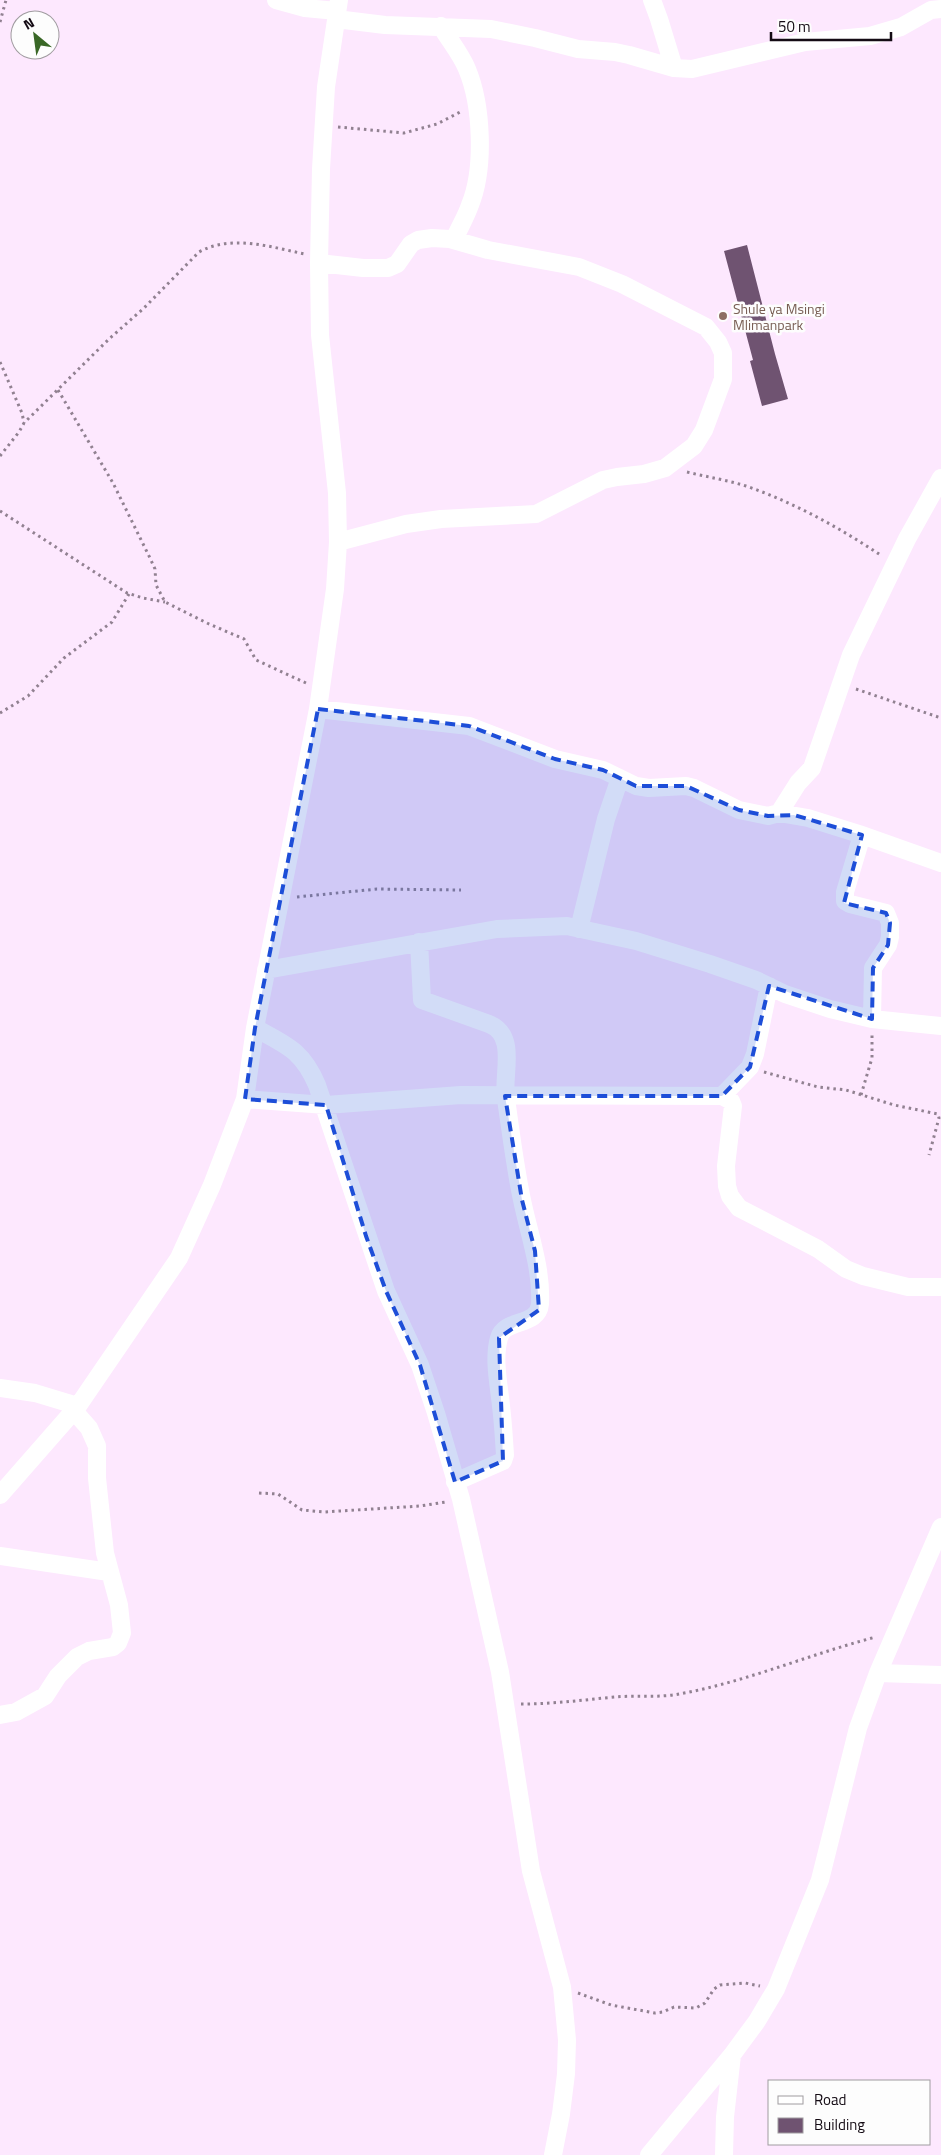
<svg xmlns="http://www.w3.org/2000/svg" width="941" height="2155" font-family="'Titillium Web',sans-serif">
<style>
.building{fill:#6f5371}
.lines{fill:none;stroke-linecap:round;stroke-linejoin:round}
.path{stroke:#918191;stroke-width:3;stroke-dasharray:2.5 4;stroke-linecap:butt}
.minor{stroke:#fff;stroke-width:18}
.marked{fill:#1d4ed8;fill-opacity:0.2;stroke:#1d4ed8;stroke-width:4;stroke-dasharray:10 6;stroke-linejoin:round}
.education-dot{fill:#8d6e63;stroke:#fdfdfd;stroke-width:2}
.labels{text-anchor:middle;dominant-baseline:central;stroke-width:5;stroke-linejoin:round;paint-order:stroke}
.education-label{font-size:14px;fill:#785e54;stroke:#fdfdfd;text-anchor:start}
</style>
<rect width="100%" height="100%" fill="#fde8fe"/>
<path class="building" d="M747,245L775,354L788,399L762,406L750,361L753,360L724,251Z"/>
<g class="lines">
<path class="path" d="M0,22L6,0
M338,127L404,133L437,124L462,111
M0,362L22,413L24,423
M58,390L113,483L150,558L155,569L156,585L165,602L209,624L244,639L256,660L306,683
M0,456L19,432L24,423L109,339L144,308L199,252C232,234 270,247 305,254
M687,472C707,477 727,480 746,486C795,503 840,528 882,556
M0,511L127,593L143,598L165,602
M856,689L941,718
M0,713L28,696L64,658L112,622L129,594
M297,897L377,889L461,890
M764,1072L818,1087L846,1090L894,1105L938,1114L939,1118L929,1155
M861,1095L872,1058V1034
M259,1493L278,1494L302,1510L324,1512L420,1506L446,1502
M521,1704C553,1704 583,1700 615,1697C636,1695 659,1698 679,1694C746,1682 810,1654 876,1637
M578,1993L611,2005L655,2013L663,2012L674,2007L696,2008L705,2003L714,1989L720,1985L745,1983L760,1986"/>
<path class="minor" d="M276,0L305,8L337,11
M652,0L659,19L674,68
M336,19L385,25L491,29L535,38L578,49L615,52L629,55L674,68L692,69L805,42L870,36L901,27L931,10L941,9
M441,26C449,40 461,54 467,69C482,105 485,168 470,205C466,217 459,228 454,240
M319,263L363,268H388L397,264L411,244L418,240L432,238L450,239L488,250L579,267L622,284L706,327L718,342L723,353V379L704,430L694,446L665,468L644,474L617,477L603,480L536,514L441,519L406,524L338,542
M318,709L469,726L555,759L603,770L636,786L649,788L686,786L694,788L739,810L768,816L779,813L808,818L859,834L941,863
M779,813L798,783L812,768L851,655L907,539L941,478
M862,835L845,892V901L850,904L886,913L890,923V937L888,945L873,968L872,1019
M579,929L606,819L620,778
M419,942L422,1000L489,1024C518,1036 502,1074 506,1099C511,1133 515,1167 522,1200C529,1234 542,1269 540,1304C538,1327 504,1318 499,1338C493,1359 499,1385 501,1406C503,1422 504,1439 505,1455L503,1461L455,1482
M266,970L497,929L567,926L636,941L710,964L756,980L785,994L830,1009L872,1019L941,1026
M255,1028C286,1045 302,1050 317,1085L386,1291L420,1365L436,1413L461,1499L500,1672L531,1871L562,1987L567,2040L566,2074L561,2114L553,2155
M722,1096L750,1067L755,1054L769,986
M245,1099L326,1105L461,1095L722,1096L731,1101L733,1106L726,1166L727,1186L730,1196L739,1208L818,1249L846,1269L863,1276L908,1287H941
M0,1388L35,1393L78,1406
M0,1495L78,1406L179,1258L212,1185L245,1099L255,1028L318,709L335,589L338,542L337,493L320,335L319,263L321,169L326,87L339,0
M0,1556L109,1572
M878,1673L941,1675
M0,1715L16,1712L45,1696L58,1676L77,1657L89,1651L113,1647L118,1643L122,1633L119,1605L105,1553L97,1478V1446L89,1428L74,1411
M649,2155L732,2055L757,2021L776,1989L820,1880L858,1728L878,1673L941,1527
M724,2155L725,2117L732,2055"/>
</g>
<path class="marked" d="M318,709L469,726L555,759L603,770L636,786H686L739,810L768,816L794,815L862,835L844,903L886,913L890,923L888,945L873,968L872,1019L769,986L750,1067L722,1096H505L522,1200L535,1251L539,1310L499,1338L503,1461L455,1482L420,1365L386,1291L366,1236L326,1105L245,1099L255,1028Z"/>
<circle class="education-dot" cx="723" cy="316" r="5"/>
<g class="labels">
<g class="education-label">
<text x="733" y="308">Shule ya Msingi<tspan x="733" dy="16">Mlimanpark</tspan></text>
</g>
</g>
<rect x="768" y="2080" width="162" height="65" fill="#fdfdfd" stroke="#a09ca0"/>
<rect x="778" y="2096" width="25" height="8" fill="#ffffff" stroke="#a09ca0"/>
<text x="814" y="2105" font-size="15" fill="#140b14">Road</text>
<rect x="778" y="2118" width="25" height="15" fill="#6f5371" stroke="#a09ca0"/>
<text x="814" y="2130" font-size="15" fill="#140b14">Building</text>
<g transform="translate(35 35) rotate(331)"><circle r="24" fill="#fdfdfd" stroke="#a09ca0"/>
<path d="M0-4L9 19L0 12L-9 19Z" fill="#396726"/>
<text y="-8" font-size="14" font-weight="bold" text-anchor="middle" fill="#140b14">N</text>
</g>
<path d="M771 32v8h120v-8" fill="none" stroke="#140b14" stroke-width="2.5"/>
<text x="778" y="32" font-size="15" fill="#140b14" stroke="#fdfdfd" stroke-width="4" paint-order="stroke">50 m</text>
</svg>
